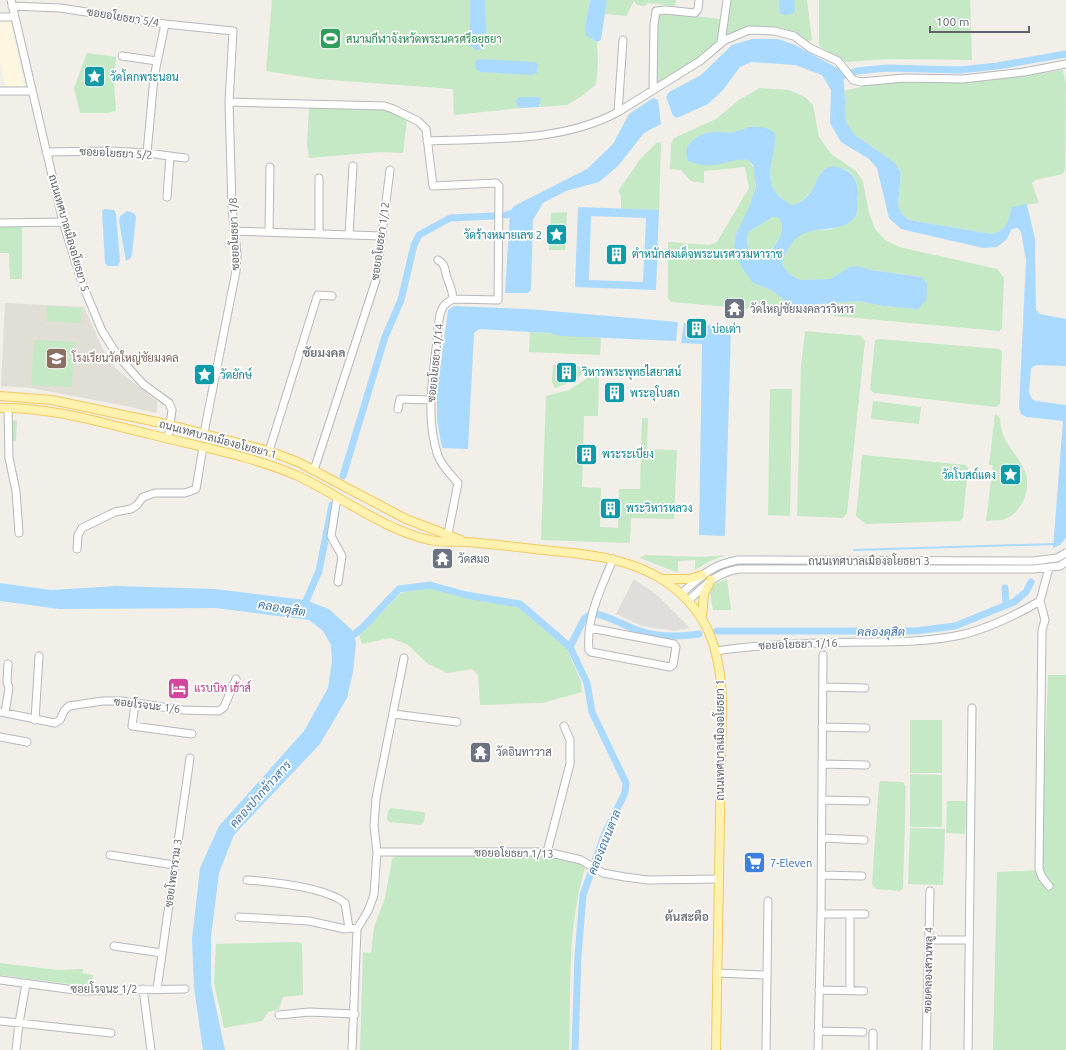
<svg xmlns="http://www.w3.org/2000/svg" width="1066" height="1050" font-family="Ubuntu,Sarabun,sans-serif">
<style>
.commercial{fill:#fef7e0}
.industrial{fill:#e0deda}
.education{fill:#e1ded6}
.green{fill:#c5e8c5;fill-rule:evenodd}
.water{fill:#aadaff;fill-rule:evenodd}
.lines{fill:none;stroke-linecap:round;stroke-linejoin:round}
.stream{stroke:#aadaff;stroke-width:2}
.canal{stroke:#aadaff;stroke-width:7}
.minor-casing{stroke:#b5b8bc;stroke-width:9}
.major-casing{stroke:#f2c960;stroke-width:10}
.minor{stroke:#fff;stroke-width:7}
.major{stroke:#fff2af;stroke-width:8}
.labels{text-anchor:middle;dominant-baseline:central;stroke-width:3.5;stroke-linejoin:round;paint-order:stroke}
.street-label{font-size:11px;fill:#5f6368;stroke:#fff}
.leisure-label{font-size:11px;fill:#27864d;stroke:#fff;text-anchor:start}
.culture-label{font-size:11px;fill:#0d838f;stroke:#fff;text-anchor:start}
.worship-label{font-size:11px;fill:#5b616d;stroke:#fff;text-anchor:start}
.education-label{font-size:11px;fill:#785e54;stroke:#fff;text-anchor:start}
.hotel-label{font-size:11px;fill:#b23c85;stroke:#fff;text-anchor:start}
.shop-label{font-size:11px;fill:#366cbe;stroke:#fff;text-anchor:start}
.neighbourhood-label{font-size:12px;font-weight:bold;fill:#70757a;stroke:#fff}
.water-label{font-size:12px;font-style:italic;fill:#4174aa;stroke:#fff}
</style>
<rect width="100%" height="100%" fill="#f1efe8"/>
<path class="commercial" d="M0,20H10L25,88H6L0,62Z"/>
<path class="industrial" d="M634,579L657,595L690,628L675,631L642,626L616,614Z"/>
<path class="education" d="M5,303L84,307L102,347L115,368L158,402L156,413L126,406L31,388L1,386Z"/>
<path class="green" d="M272,0H470V45L487,42L485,0H590L585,27L587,35L597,42L598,65L596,84L582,96L567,105L539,107L541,104L517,106L521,108L454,115L453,89L318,79L266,71Z
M607,0H676L675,6L648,3L645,6L637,5L634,1L626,16L605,14Z
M731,0H807L812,40L809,41C793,33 765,24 746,27C740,29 732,33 726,35Z
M819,0H970L972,60L888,59L846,62L819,46Z
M663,12L720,19L717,43L697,60L657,84V23L658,15Z
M87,53L116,57L114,84L116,111L107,113H80L74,88Z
M1063,70L1066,85L1065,169L1063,174L1035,180L1032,183L1039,203L1011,207C1009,221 1007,230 992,234L909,220L902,214L898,205L901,173L895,163L855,135L846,122L844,91L869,85L904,81L958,83L1025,76Z
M760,88L789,90L805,97L813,105L819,137L831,154L856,171L863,182L869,213L875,229L885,240L899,247L997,269L1004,278L1002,328L999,331L834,316L831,311H826L823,315L671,302L668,298V242L709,245L717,242L749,188L745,167L704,171V183L691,181L681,170L670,169L671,144L674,138L716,119L739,100ZM712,132L776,135C774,167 757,188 793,205C810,199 814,186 822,171C828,170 838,167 844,169C863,174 857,200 856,214C850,218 842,226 835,228C828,231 818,229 810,230C795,233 784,251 782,265L790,275L801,280L830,279L850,267L922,277L927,284L918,309L883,306L859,301L793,306L771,290L753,283L736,234C746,213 767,181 748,160L740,158L713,165Z
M309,107L385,110L407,119L403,153L380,152L309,158L307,146Z
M659,142L661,144L659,210L621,209V196L618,191L641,158L656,143Z
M567,212L565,250H549L551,213Z
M773,217H778C789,229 775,244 767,257L756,260C747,251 746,244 748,232Z
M0,226L22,227V279H10L9,253H0Z
M47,306L82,308L81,323L46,321Z
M805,331L861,336L865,341L847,513L843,518L797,516L801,367Z
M530,332L601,338L600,355L529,352Z
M879,339L999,349L1002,352L1000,404L996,407L874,393L870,390L875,340Z
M34,340L75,342L72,387L31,385Z
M553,365L579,366L585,370L576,380L555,388L552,382Z
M595,373H599L598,416H584L582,487L601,488L600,527L618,528L619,489H640L642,418H648L647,449L677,450L674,519L631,518L630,543L541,540L546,396L569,390Z
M770,389H792L790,516L768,515Z
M873,401L921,407L919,424L871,419Z
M995,414L1000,418C1001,442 1013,448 1023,467C1033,485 1024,511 1005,519C1000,521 992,520 986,521L993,465H989Z
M13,420L17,421L16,441H12Z
M864,455L966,465L968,468L963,518L960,521L866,524L856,516L862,456Z
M646,555L699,557L726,555L710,561L695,570V560L678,561V572H676L640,558Z
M727,579L731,610H713L710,592L713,585Z
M429,587L465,597L518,606L567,649L581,682L582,692L542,703L480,705L478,675L472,669L447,673L428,664L408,645L390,638L362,644L359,635L401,593Z
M1048,675H1066V1050H993L997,872L1041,870Z
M910,720H942V773H910Z
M910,774L942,775V827H910Z
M881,781L903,782L906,787L903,888L900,891L876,889L872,884L879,784Z
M947,801H966L965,834L946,833Z
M391,808L423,812L425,813L424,822L421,825L389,822L387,819L388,811Z
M910,828L945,829L943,885L908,884Z
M512,854H546L586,865C567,924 571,989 569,1050H360L363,952L371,953L374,927L385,898L392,859L397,856Z
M298,942L302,944L303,995L283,997L279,1009L268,1012L262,1021L224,1028L214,983L216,944Z
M0,963L58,970L83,969L82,973L93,975L91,987L0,975Z"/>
<path class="water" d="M470,0H485L487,42L483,49L476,50L470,45Z
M590,0H607L601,40L597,42L586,35L585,27Z
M779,0H794L795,11L792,14L784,15L780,13Z
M752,39H778L795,45L841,70L844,83L846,122L855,135L895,163L901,173L898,205L902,214L909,220L992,234C1007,230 1009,221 1011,207L1027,204L1035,239L1036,310L1040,314L1066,319V366L1037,365L1031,368L1029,393L1032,399L1036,401L1066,405V538L1060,545L1053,548L1063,421L1026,417L1021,414L1019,408L1026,260L1021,232L1018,228L1012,229L1006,240L997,247L983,248L901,229L889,218L877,168L869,159L841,142L830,123L831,90L822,75L795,65L751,62L740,67L723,90L708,104L677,118L673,116L666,97L669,92L701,75L732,45Z
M479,59L535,62L538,64L537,73L532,75L480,72L476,69L475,61Z
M519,97H538L541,99L539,107L521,108L517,106L516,100Z
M653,98L658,100L661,124L644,133L618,166L599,182L566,191L543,203L533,220L531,290L528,293H505L510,212L514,206L587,169L613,144L629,114Z
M749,127C760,127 768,126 776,135C774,166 757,188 793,205C819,197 813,172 829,167C835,165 844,169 849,172C856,177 858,186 858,194C857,199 858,210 856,215C841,240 806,217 789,248C785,254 783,258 782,265L790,275L801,280L830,279L850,267L857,266L871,270L922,277L927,284L926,300L918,309L883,306L859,301L792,306L771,290L753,283L742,268L734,247L736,234L750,205L756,186L753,165L748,160C736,158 726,164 713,165C705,166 696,164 688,161C681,145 697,134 712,132C719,131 727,134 734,132C739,131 744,129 749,127ZM773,217H778C789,229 775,245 767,257L756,260C747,251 746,244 748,232Z
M578,207L659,210L656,290L575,287ZM591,216L646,218L643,282L589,280Z
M104,209L114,210L116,214L120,261L118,266H108L105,263L102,211Z
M127,211L134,213L136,217L132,255L131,258L126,261L119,221L120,216Z
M454,306L528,309L678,322L676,341L561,336L549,333L479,329L474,333L468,449L442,448L437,420V392L448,310Z
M684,323L731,327L725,536L699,535L702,344L681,343Z
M0,583L51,590L116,586L215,589L305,600L329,609L352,630L356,643L353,672L347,698L320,744L234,835L219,873L211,937V984L225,1050H203L194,988L192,939L200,868L219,826L304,731L328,688L332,661L331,645L323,631L309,620L216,608L59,609L0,601Z"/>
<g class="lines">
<path class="stream" d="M854,550L1055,544"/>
<path class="canal" d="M835,79L857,71L887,68L960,70L997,66L1066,54
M506,215L519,211
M343,476L385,337L401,300L414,245L419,235L450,218L493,216
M1005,588L1006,605
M303,608L319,571L332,505
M596,614C612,617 624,626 640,631C659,637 680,637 699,634
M717,631H916L955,626L1014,602L1026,592L1031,582
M346,641L363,627L399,589L430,585L466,595L520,604L570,647L587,683L592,712L626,783L625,793L605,833L583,895L578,956L575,1050
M570,647L584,619L588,616"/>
<defs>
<path id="minor" d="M11,0L63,222L82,283L102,331L118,356L143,384L169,403L172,410L168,439
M12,6L60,8L165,24L233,31L229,102L232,207L237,254L236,271L204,433
M0,17H15
M721,43L727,0
M122,56L157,61
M653,89L654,25L656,11L666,10L695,13L698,9L699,0
M0,91H32
M229,102L385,106L393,109L418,121L426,129L433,186L496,183L499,186L498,300L453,299C449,301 444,304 442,309C438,317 438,330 437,340C433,378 425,418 438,456C442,466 451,475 458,483L447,539
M618,112L700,61L725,40L749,30L774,31L794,36L810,48L838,61L853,80L861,82L904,78L963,79L1024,72L1066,64
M427,141C490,138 561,143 618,112L623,40
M46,152L111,151L147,153L185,158
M147,153L154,77L165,24
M167,197L170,157
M0,223L63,222
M234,231L382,236
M269,232L270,167
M319,234V178
M349,235L353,166
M438,260C447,265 444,272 448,280C451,289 452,288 453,299
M8,408L9,458L16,491L19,533
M398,409L400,399L431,400
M269,451L317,297L318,295L332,296
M314,470L376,280L390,170
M337,498L331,536L342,556L338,582
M77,549L78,535L82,528L115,512L131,509L137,505L143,497L155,493H185L196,489L203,447
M681,594C701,576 711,565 738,560L1033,561L1057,558L1066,553
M688,601C704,586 717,572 739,569H1033L1060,566L1066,562
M590,628L674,644L676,647L673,665L670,667L591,652L589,650C586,617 601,589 613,559
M716,651C765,644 813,643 862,642C897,642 931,642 965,634C992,627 1016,615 1040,601
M823,687L865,688
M135,704L132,726L192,734
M0,712L55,723L60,720L64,711L69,706L103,701H121L183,710L219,711L224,707L236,679
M5,713L9,688L7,682L8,664
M394,714L457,722
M35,720L39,656
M822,727L866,728
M0,737L27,742
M822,764L866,765
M822,800L866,801
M822,838L864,840
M377,852H547L581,860L603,873L625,877L648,880L719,879
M547,852L570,764V740L564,726
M110,855L174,865
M821,875L862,876
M247,880C272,882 325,887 345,903L349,928L357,929
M1049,886L1042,877L1039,869L1042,630L1045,620L1040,601L1049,568
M821,914H865
M239,917L309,921L345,929L349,928
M929,940H969
M114,946L162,953
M717,973L767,975
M0,980L82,991L185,989
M143,989L151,1050
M157,989L190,758
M819,990L864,991
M850,991V914
M279,1015L309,1012L355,1014
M0,1021L111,1033
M818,1031L863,1032
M16,1050L19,1023L26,984
M352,1050L357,929L368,911L374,895L377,852L374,826L376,798L404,658
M766,1050L768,901
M818,1050L821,914L823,655
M873,1050V1033
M926,1050L930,891
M968,1050L972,708"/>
<path id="major" d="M0,396L52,400L171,425L269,451L298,462L406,519L461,540
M0,408C52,407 102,423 153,435C201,447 252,456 298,476C339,495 386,531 430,540C442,543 455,541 467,542C493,544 518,547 543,550C584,554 624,557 660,578C708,608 721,650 722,703L716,1050
M661,579H689L702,575
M702,617L704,594L711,580"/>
</defs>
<use href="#minor" class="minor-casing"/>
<use href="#major" class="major-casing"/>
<use href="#minor" class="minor"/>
<use href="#major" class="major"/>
</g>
<defs>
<symbol id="stadium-square" viewBox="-11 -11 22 22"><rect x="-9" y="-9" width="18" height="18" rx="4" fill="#2e9e5b" stroke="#fff"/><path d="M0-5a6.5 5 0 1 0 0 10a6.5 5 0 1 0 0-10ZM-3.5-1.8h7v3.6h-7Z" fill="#fff"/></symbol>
<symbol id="sight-square" viewBox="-11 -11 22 22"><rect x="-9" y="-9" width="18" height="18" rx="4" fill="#0f9aa8" stroke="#fff"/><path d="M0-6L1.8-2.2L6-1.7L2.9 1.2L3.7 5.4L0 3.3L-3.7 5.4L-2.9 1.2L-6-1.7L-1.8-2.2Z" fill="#fff"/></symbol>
<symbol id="building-square" viewBox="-11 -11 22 22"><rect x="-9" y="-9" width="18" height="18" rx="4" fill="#0f9aa8" stroke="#fff"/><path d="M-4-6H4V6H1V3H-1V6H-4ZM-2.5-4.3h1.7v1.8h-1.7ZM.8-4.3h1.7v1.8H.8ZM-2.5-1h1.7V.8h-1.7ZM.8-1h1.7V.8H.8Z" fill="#fff"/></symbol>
<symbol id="temple-square" viewBox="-11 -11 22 22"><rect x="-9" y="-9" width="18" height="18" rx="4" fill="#6b7280" stroke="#fff"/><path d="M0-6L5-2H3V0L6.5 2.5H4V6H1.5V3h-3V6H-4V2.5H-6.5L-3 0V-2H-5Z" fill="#fff"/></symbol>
<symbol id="school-square" viewBox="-11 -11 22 22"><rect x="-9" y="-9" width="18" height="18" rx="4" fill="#8d6e63" stroke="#fff"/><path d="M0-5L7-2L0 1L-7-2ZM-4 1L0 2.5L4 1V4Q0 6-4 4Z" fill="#fff"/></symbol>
<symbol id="hotel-square" viewBox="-11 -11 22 22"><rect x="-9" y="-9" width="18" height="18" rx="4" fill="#d1479c" stroke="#fff"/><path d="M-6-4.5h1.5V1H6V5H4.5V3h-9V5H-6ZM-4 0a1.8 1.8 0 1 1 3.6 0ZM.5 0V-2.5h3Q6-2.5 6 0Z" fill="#fff"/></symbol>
<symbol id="supermarket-square" viewBox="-11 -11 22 22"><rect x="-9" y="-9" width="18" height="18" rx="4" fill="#3f7fe0" stroke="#fff"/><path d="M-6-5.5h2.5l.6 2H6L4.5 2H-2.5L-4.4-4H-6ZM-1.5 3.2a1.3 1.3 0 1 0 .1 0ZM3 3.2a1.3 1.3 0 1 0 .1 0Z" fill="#fff"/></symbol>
</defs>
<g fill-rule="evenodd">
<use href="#stadium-square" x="318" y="26" width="25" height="25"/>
<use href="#sight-square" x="82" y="64" width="25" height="25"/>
<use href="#sight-square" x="544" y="222" width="25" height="25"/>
<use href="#building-square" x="604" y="242" width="25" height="25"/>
<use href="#temple-square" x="722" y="296" width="25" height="25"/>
<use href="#building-square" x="684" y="316" width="25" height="25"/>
<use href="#school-square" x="44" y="346" width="25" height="25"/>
<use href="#building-square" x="554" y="360" width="25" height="25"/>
<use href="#sight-square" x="192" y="362" width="25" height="25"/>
<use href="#building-square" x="602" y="380" width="25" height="25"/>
<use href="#building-square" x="574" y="442" width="25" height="25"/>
<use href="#sight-square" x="998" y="462" width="25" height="25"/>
<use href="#building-square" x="598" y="496" width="25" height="25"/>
<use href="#temple-square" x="430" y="546" width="25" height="25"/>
<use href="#hotel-square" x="166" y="676" width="25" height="25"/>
<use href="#temple-square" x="468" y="740" width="25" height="25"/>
<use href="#supermarket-square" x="742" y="850" width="25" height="25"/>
</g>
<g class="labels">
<g class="street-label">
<text transform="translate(123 17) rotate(9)">ซอยอโยธยา 5/4</text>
<text transform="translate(116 153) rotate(3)">ซอยอโยธยา 5/2</text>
<text transform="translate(69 233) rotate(74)">ถนนเทศบาลเมืองอโยธยา 5</text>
<text transform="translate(234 234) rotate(-92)">ซอยอโยธยา 1/8</text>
<text transform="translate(380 241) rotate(-82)">ซอยอโยธยา 1/12</text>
<text transform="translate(435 363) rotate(-84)">ซอยอโยธยา 1/14</text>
<text transform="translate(218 439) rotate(15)">ถนนเทศบาลเมืองอโยธยา 1</text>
<text x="869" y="561">ถนนเทศบาลเมืองอโยธยา 3</text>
<text transform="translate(798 644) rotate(-2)">ซอยอโยธยา 1/16</text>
<text transform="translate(147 705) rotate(7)">ซอยโรจนะ 1/6</text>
<text transform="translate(720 740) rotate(-90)">ถนนเทศบาลเมืองอโยธยา 1</text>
<text transform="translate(514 853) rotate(1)">ซอยอโยธยา 1/13</text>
<text transform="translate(173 873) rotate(-82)">ซอยโพธาราม 3</text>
<text transform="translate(928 970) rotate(-89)">ซอยคลองสวนพลู 4</text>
<text x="104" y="989">ซอยโรจนะ 1/2</text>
</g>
<g class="leisure-label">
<text x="346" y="39">สนามกีฬาจังหวัดพระนครศรีอยุธยา</text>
</g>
<g class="culture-label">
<text x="110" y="77">วัดโคกพระนอน</text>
<text x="542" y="235" text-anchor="end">วัดร้างหมายเลข 2</text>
<text x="632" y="254">ตำหนักสมเด็จพระนเรศวรมหาราช</text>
<text x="712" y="329">บ่อเต่า</text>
<text x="582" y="372">วิหารพระพุทธไสยาสน์</text>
<text x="220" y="375">วัดยักษ์</text>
<text x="630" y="393">พระอุโบสถ</text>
<text x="602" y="454">พระระเบียง</text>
<text x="996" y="475" text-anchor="end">วัดโบสถ์แดง</text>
<text x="626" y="508">พระวิหารหลวง</text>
</g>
<g class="worship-label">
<text x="750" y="309">วัดใหญ่ชัยมงคลวรวิหาร</text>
<text x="458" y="559">วัดสมอ</text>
<text x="496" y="752">วัดอินทาวาส</text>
</g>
<g class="education-label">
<text x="72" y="358">โรงเรียนวัดใหญ่ชัยมงคล</text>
</g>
<g class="hotel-label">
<text x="194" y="688">แรบบิท เฮ้าส์</text>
</g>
<g class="shop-label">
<text x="770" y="863">7-Eleven</text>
</g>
<g class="neighbourhood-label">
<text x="324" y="352">ชัยมงคล</text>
<text x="687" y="916">ต้นสะตือ</text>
</g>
<g class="water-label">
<text transform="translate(282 608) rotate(10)">คลองดุสิต</text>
<text x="881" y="631">คลองดุสิต</text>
<text transform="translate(260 794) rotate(-48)">คลองปากข้าวสาร</text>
<text transform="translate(604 842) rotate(-68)">คลองถนนตาล</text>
</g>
</g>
<path d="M930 26v6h99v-6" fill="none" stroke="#5f6368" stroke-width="2"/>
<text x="936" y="26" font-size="12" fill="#5f6368" stroke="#ffffff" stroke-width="3" paint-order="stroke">100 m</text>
</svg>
